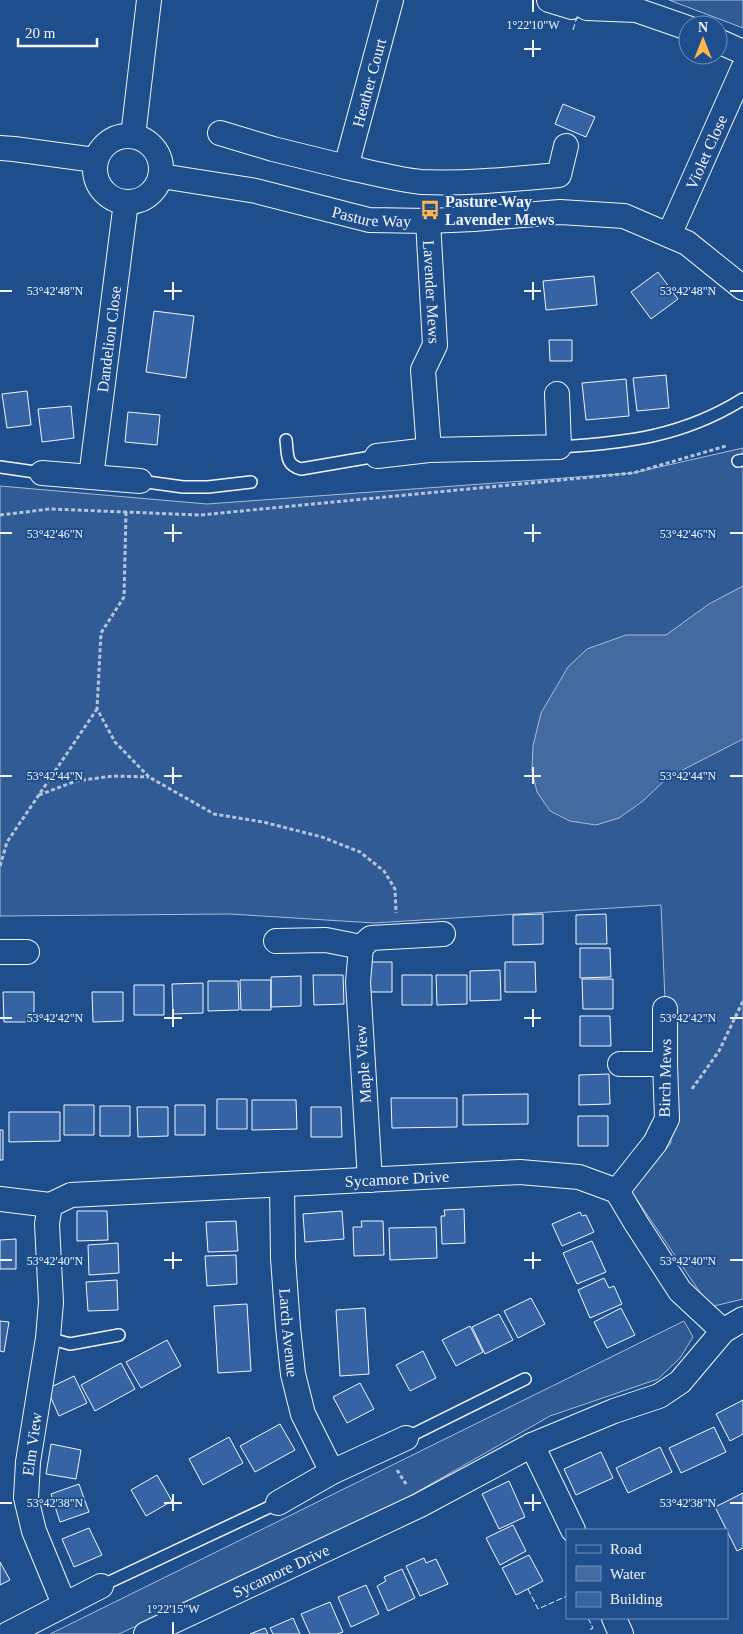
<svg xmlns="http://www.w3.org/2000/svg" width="743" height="1634" font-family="Georgia,serif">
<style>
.built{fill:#305b95;stroke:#a8bbd7}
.water{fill:#446ba0;stroke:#a8bbd7}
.building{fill:#3563a3;stroke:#f2f6ff}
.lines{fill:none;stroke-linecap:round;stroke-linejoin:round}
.service-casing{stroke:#f2f6ff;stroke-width:14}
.minor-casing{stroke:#f2f6ff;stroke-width:26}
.path{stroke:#b3c4dc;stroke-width:3;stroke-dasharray:4 2.5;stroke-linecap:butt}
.service{stroke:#1f4e8c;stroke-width:11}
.minor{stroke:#1f4e8c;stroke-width:24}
.fence{stroke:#f2f6ff;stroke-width:1;stroke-dasharray:6 2.5;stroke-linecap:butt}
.ticks{fill:none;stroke:#f2f6ff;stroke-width:2}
.labels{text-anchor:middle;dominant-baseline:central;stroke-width:4;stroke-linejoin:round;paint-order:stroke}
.street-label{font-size:16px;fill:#f2f6ff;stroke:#1f4e8c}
.poi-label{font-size:16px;font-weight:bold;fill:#f2f6ff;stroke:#1f4e8c;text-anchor:start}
.ticks-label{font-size:12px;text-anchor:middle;fill:#f2f6ff;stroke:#1f4e8c;stroke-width:4;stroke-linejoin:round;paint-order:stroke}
</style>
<rect width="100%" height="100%" fill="#1f4e8c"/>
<path class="built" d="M669,0H743V28Z
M743,448V1299L710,1307L631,1191L671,1143L661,905L374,923L230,914L0,916V486L207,504L633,473Z
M684,1321L693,1337L680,1358L658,1379L550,1416L396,1504L119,1634H50Z"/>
<path class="water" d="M743,586V739L667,778L643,801L619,818L596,825L570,821L550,811L537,792L532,771L533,746L541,713L568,667L587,649L626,635H666L709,604Z"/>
<path class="building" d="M563,104L595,117L586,137L555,124Z
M658,272L678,299L651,319L631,292Z
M594,276L597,305L546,310L543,281Z
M154,311L194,316L186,378L146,372Z
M549,340H572V361H550Z
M666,375L669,408L637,411L633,378Z
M626,379L629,416L586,420L582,383Z
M27,391L31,425L7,428L2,394Z
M71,406L74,438L42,442L38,409Z
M128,412L160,415L157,445L125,442Z
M543,914V944L513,945V915Z
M606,914L607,944H576V915Z
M580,948H610L611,977L580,978Z
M362,962H392V992H362Z
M505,962H535L536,992H505Z
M500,970L501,1000L470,1001V971Z
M313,975H343L344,1004L314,1005Z
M402,975H432V1005H402Z
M436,975H467V1004L437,1005Z
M301,976V1006L271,1007V977Z
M582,979H613V1009H583Z
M240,980H271V1010H241Z
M208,981H238L239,1010L208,1011Z
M203,983V1013L173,1014L172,984Z
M134,985H164V1015H134Z
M3,992H34V1022H4Z
M92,992H123V1021L93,1022Z
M580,1016H610L611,1046H580Z
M609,1074L610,1104L579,1105V1075Z
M528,1094V1124L463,1125V1095Z
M391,1098H457V1127L392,1128Z
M217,1099H247V1129H217Z
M252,1100H296L297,1129L252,1130Z
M64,1105H94V1135H64Z
M175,1105H205V1135H175Z
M100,1106H130V1136H100Z
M137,1107H168V1136L138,1137Z
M311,1107H341L342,1137H311Z
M9,1112H60V1141L9,1142Z
M578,1116H608V1146H578Z
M0,1130H3V1160H0Z
M464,1209L465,1243L442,1244L441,1216H445L444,1210Z
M77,1211H107L108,1240L77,1241Z
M342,1211L344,1239L305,1242L303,1214Z
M580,1212L582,1216L586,1215L594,1232L562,1246L552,1224Z
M236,1221L238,1251L208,1252L206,1222Z
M361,1221H383L384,1255L354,1256L353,1227H362Z
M436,1227L437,1258L390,1260L389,1228Z
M16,1239V1269H0V1240Z
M592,1241L606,1272L577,1284L563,1253Z
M118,1243L119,1273L89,1275L88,1245Z
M236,1255L237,1284L207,1286L205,1256Z
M604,1278L609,1288L614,1286L622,1304L590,1318L578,1290Z
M117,1280L118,1310L88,1311L86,1282Z
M531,1298L545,1324L518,1338L504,1311Z
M247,1304L251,1371L218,1373L214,1306Z
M365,1308L369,1374L340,1376L336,1310Z
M621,1308L635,1335L607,1348L594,1322Z
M499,1314L513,1340L485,1354L472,1327Z
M0,1321L9,1322L4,1352L0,1351Z
M470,1326L483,1352L456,1366L442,1340Z
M167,1340L181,1366L141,1388L126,1362Z
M423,1351L436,1378L410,1391L396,1365Z
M121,1363L135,1389L95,1411L81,1385Z
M74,1376L87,1403L59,1416L47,1389Z
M360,1383L374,1409L347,1423L333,1397Z
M743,1400V1434L730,1441L716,1414Z
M280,1424L295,1450L255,1472L240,1446Z
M714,1427L726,1452L681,1473L669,1448Z
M229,1437L243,1463L203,1485L189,1459Z
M51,1444L81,1450L76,1479L46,1474Z
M660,1447L672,1472L628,1493L616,1468Z
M601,1452L613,1478L576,1495L564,1469Z
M157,1475L172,1501L146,1516L131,1490Z
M509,1481L525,1517L499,1529L482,1494Z
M79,1484L89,1512L60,1522L51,1494Z
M743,1493V1548L737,1551L715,1507Z
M513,1525L526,1551L500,1565L486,1538Z
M89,1528L102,1555L74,1567L62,1539Z
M529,1555L543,1581L516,1595L502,1568Z
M424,1558L426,1563L436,1559L448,1584L420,1596L406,1566Z
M0,1562L10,1580L0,1585Z
M402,1569L415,1598L388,1611L377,1586L386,1581L384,1577Z
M366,1585L379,1614L351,1627L338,1597Z
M330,1602L343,1632L337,1634H310L301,1614Z
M293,1618L300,1634H273L270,1628Z
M265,1628L268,1634H250Z"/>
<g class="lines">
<defs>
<path id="service" d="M286,440C288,454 285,465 301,469L377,456
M559,447C627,443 684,436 743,399
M738,461L743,460
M0,467L42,473
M140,481L183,487H208L251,482
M48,1338L70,1344L119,1335
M406,1438L525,1379
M101,1586L278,1503"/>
<g id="minor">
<path d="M549,0L572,7"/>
<path d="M587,8L636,10L688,28"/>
<path d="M718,41L743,52"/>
<path id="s1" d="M220,133L273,149L346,167L391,0"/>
<circle cx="128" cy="169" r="33"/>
<path d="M133,136L149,0"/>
<path d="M0,148L14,149L95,160"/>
<path d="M346,167C369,172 399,180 421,182C467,184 514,179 559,175L566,146"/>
<path id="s2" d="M161,176L256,191L369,220L428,221L474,219L560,212L624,216L687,243L743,288"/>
<path id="s3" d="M428,221L435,345L423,370L429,450"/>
<path id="s4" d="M669,235L743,69"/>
<path d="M377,456L429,450L559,447L557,394"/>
<path d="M42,473L140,481"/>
<path id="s5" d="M91,477L126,202"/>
<path d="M276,941L326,940L361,947"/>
<path d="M0,952H27"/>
<path d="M620,1064H665"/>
<path d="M370,1180L358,982L361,947L371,938L443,934"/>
<path id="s6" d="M282,1185L283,1258L288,1327L293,1374L303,1414L332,1472"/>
<path d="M617,1191L655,1143L667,1119L665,1064V1009"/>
<path id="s7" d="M0,1199L50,1205L71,1195L520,1172L579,1177L617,1191L636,1223L680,1291L723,1331"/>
<path d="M50,1205L47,1224L51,1302L48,1338L28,1462L26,1498L34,1531L64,1604"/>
<path d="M532,1445L573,1530"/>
<path d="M278,1503L332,1472L406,1438"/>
<path d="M614,1618L621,1634"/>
<path d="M8,1634L101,1586"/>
<path id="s8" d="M146,1634L420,1505L532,1445L614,1411L659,1396L680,1382L723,1331L743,1319"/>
</g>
</defs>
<use href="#service" class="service-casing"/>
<use href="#minor" class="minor-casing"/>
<path class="path" d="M126,512L124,597L101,633L97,709L115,742L149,777L214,814L263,822L322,837L360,852L384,871L395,889L396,913
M0,515L50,509L200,515L633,473L726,446
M39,795L76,781L113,776L149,777
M0,866L7,842L97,709
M692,1089L719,1051L743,1001
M397,1470L406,1484"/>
<use href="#service" class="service"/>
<use href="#minor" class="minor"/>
<path class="fence" d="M573,30L578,14
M528,1589L538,1609L567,1596
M588,1618L593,1628L589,1630"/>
</g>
<path class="ticks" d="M533,0V12M533,40V57M524,49H541M173,282V300M533,282V300M0,291H12M164,291H182M524,291H541M730,291H743M173,524V542M533,524V542M0,533H12M164,533H182M524,533H541M730,533H743M173,767V784M533,767V784M0,776H12M164,776H182M524,776H541M730,776H743M173,1009V1027M533,1009V1027M0,1018H12M164,1018H182M524,1018H541M730,1018H743M173,1252V1269M533,1252V1269M0,1260H12M164,1260H182M524,1260H541M730,1260H743M173,1494V1511M533,1494V1511M0,1503H12M164,1503H182M524,1503H541M730,1503H743M173,1622V1634"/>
<defs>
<symbol id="bus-bare" viewBox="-9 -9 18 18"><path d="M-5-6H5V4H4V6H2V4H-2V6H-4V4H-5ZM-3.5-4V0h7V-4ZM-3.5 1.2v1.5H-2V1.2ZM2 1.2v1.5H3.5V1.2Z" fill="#ffb74d" stroke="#1f4e8c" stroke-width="2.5" paint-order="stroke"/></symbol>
</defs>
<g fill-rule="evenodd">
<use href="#bus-bare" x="416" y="196" width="28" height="28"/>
</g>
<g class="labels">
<g class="street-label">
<text stroke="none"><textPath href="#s1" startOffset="218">Heather Court</textPath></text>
<text stroke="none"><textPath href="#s4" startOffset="91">Violet Close</textPath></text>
<text stroke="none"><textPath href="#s2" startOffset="215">Pasture Way</textPath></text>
<text stroke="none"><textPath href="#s3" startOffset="71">Lavender Mews</textPath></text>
<text stroke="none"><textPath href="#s5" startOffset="139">Dandelion Close</textPath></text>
<text transform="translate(363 1064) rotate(-94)">Maple View</text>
<text transform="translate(665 1078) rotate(-89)">Birch Mews</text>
<text stroke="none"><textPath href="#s7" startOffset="400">Sycamore Drive</textPath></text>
<text stroke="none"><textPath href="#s6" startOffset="148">Larch Avenue</textPath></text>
<text transform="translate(32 1444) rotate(-82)">Elm View</text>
<text stroke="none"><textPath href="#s8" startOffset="149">Sycamore Drive</textPath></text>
</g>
<g class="poi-label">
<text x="445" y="201">Pasture Way<tspan x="445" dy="18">Lavender Mews</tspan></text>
</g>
</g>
<g class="ticks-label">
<text x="533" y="29">1°22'10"W</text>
<text x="55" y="295">53°42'48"N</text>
<text x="688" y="295">53°42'48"N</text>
<text x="55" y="538">53°42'46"N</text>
<text x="688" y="538">53°42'46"N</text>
<text x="55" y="780">53°42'44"N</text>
<text x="688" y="780">53°42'44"N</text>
<text x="55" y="1022">53°42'42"N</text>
<text x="688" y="1022">53°42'42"N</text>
<text x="55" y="1265">53°42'40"N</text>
<text x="688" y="1265">53°42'40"N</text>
<text x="55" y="1507">53°42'38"N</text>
<text x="688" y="1507">53°42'38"N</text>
<text x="173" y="1613">1°22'15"W</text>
</g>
<rect x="566" y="1529" width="162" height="90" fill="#1f4e8c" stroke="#7391ba"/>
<rect x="576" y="1545" width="25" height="8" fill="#1f4e8c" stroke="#7391ba"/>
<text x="610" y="1554" font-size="15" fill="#f2f6ff">Road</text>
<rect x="576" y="1566" width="25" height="15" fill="#446ba0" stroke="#7391ba"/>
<text x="610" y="1579" font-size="15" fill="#f2f6ff">Water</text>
<rect x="576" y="1592" width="25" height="15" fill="#3563a3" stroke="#7391ba"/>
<text x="610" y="1604" font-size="15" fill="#f2f6ff">Building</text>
<g transform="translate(703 40)"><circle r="24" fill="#1f4e8c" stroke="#7391ba"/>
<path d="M0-4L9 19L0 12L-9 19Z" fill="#ffb74d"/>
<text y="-8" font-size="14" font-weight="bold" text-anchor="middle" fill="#f2f6ff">N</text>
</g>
<path d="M18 38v8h79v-8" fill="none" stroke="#f2f6ff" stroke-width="2.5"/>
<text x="25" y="38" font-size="15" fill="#f2f6ff" stroke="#1f4e8c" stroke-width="4" paint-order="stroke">20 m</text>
</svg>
